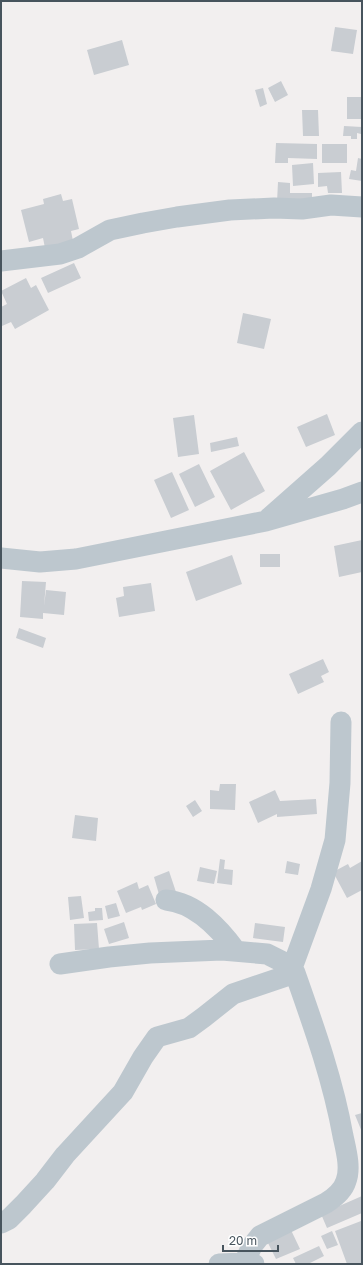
<svg xmlns="http://www.w3.org/2000/svg" width="363" height="1265" font-family="'Golos Text',sans-serif">
<style>
.building{fill:#c9cdd2}
.lines{fill:none;stroke-linecap:round;stroke-linejoin:round}
.minor{stroke:#bdc7ce;stroke-width:21}
</style>
<rect width="100%" height="100%" fill="#f2efef"/>
<path class="building" d="M335,27L357,30L353,54L331,51Z
M122,40L129,65L94,75L87,50Z
M281,81L288,95L275,102L268,88Z
M263,88L267,104L260,107L255,90Z
M347,97H362V119H347Z
M302,110H318L319,136H303Z
M344,126L362,127L361,134L357,133V139H351V136H343Z
M276,143L317,144V159L288,158V163H275Z
M322,144H347V163H322Z
M358,158L362,159V181L349,179L351,170L356,171Z
M313,163L314,184L293,186L292,165Z
M341,172L342,193H328L327,186L318,187V173Z
M278,182L290,183V193H312V203L277,202Z
M61,194L63,201L72,199L79,229L71,231L73,241L45,248L43,238L29,242L21,210L44,204L43,199Z
M74,263L81,278L48,293L41,278Z
M26,278L31,288L36,285L49,310L15,329L11,322L2,326L1,307L7,304L1,291Z
M243,313L271,319L264,349L237,343Z
M327,414L335,435L306,447L297,427Z
M194,415L199,454L178,457L173,418Z
M237,437L239,446L211,452L210,443Z
M244,452L265,491L231,510L210,471Z
M199,464L215,497L195,507L179,474Z
M172,472L189,510L171,518L154,480Z
M362,540V572L339,577L334,546Z
M260,554H280V567H260Z
M232,555L242,584L196,601L186,572Z
M22,581L46,582L44,606L46,590L66,592L64,615L43,613V619L20,617Z
M151,583L155,611L119,617L116,598L124,596L123,587Z
M19,628L46,638L43,648L16,638Z
M323,659L329,672L321,676L324,682L298,694L289,674Z
M220,784H236L235,810L210,809V790L219,791Z
M275,790L280,801L316,799L317,814L277,817V814L258,823L249,802Z
M195,800L202,811L193,817L186,806Z
M75,815L98,818L96,841L72,838Z
M220,859L225,860L224,869L233,870L232,885L217,883Z
M287,861L300,864L298,875L285,873Z
M362,861V890L347,898L333,872L348,864L350,868Z
M200,867L217,871L214,884L197,881Z
M169,871L176,892L160,898L154,877Z
M137,882L139,889L148,885L156,904L142,910L141,907L126,913L117,891Z
M81,896L84,918L70,920L68,897Z
M116,903L120,916L108,919L105,906Z
M95,908H102L103,920L89,921L88,912L95,911Z
M124,922L129,938L109,944L104,929Z
M97,923L99,949L75,950L74,924Z
M255,923L285,927L283,942L253,938Z
M362,1113V1132L355,1115Z
M362,1196V1213L327,1228L321,1214Z
M361,1221L362,1264H347L335,1231Z
M291,1230L300,1249L276,1259L267,1241Z
M332,1231L338,1245L327,1249L321,1236Z
M319,1246L324,1256L308,1264H296L293,1258Z"/>
<g class="lines">
<path class="minor" d="M1,261L60,254L78,248L110,230L143,223L177,217L230,210L274,208L302,209L331,205L362,207
M269,518L328,466L362,432
M1,558L40,562L76,559L266,521L343,499L362,492
M166,900C196,903 219,928 236,951
M60,964L109,957L150,953L222,950L267,954L283,962L292,968L295,973C314,1027 333,1080 343,1136C346,1150 351,1168 346,1181C343,1191 334,1198 326,1203L260,1236L252,1246L244,1263
M292,968L321,889L335,840L340,783L341,722
M1,1223L9,1219L23,1205L45,1181L65,1155L123,1092L143,1057L157,1037L189,1028L204,1017L233,994L295,973
M219,1264L244,1263L254,1264"/>
</g>
<rect width="363" height="1265" fill="none" stroke="#47545d" stroke-width="4"/>
<path d="M223 1245v6h55v-6" fill="none" stroke="#47545d" stroke-width="2"/>
<text x="229" y="1245" font-size="12" fill="#47545d" stroke="#ffffff" stroke-width="3" paint-order="stroke">20 m</text>
</svg>
